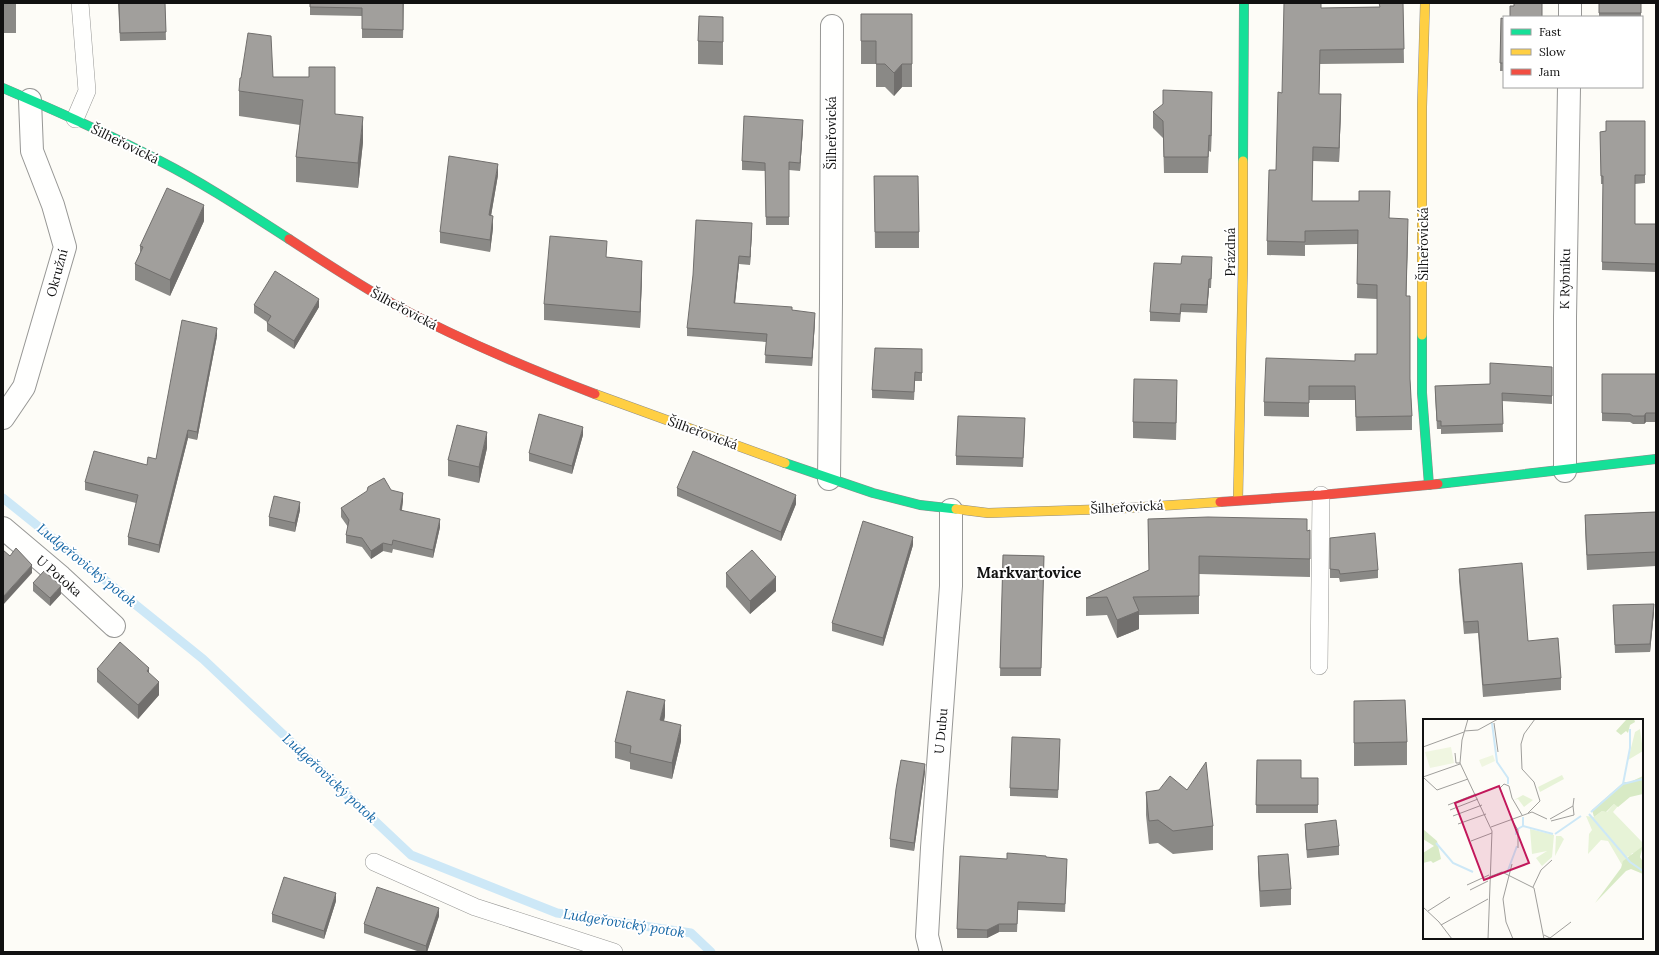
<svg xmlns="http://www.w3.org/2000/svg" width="1659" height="955" font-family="Lora,serif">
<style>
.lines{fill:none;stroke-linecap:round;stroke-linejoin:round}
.stream{stroke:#cde8f7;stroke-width:9}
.lane-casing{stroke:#979795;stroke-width:18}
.street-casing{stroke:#979795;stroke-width:24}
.fast-casing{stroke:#8e8d8b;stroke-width:10}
.slow-casing{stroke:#8e8d8b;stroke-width:10}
.jam-casing{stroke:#8e8d8b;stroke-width:10}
.lane{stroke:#fffffe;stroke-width:17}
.street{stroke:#fffffe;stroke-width:22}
.fast{stroke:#16e098;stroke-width:9}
.slow{stroke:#ffcf43;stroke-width:9}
.jam{stroke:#f24e42;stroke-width:9}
.wall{fill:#8a8986}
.shaded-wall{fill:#716f6d}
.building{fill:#a19f9c;stroke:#716f6d}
.labels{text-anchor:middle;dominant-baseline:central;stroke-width:4;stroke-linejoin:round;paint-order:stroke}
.street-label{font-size:13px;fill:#111;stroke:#fff}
.water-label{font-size:14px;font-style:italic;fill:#1768a6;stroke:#fff}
.quarter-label{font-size:15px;font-weight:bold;fill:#111;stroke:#fff}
.inset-river{fill:none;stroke:#cde8f7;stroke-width:2}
.inset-road{fill:none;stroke:#9f9e9b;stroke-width:1}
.view{fill:#c2185b;fill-opacity:0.15;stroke:#c2185b;stroke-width:2}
.inset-edge{fill:none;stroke:#111;stroke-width:2}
</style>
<rect width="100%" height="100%" fill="#fdfcf7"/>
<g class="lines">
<path class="stream" d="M3,498L203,659L411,855L557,913L691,933L711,952"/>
<defs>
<path id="lane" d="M75,119L87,91L80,3
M1319,666L1321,495
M374,862L475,907L614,952"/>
<path id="street" d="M1570,17V3
M3,418L24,387L65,247L53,205L32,151L30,100
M1565,471V317L1569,87
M829,479L831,302L832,26
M3,528L61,577L114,626
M931,952L927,936L932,848L951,586V510"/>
<path id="fast" d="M3,88C56,111 109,134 160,161C205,184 247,212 289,239
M1243,161L1244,3
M1422,335V393L1429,485
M785,463L873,493L920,505L956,509
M1438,484L1656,459"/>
<path id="slow" d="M1422,335V107L1425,3
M595,394L785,463
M1238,500L1243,262V161
M956,509L988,513L1112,509L1220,502"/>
<path id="jam" d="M289,239C324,262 359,285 395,305C460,340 527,368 595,394
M1220,502L1321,495L1438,484"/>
</defs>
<use href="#lane" class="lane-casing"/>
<use href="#street" class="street-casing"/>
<use href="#fast" class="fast-casing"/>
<use href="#slow" class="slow-casing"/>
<use href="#jam" class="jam-casing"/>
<use href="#lane" class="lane"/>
<use href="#street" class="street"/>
<use href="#fast" class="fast"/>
<use href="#slow" class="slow"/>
<use href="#jam" class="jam"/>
</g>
<path class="wall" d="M3,3H16V33H3Z
M118,3H165L166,40L120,41Z
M310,3H404L403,38H362V16L310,15Z
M1403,3L1404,63L1320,64L1319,94L1341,108L1339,162L1313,161L1312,201L1389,218L1408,232L1406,296L1410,379L1412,416V430L1356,431L1355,400H1309V417L1264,416V402L1355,361L1377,354V299L1357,298L1358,244L1305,245V256L1267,255V241L1276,170L1282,93L1321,8L1380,7Z
M1599,3H1641V17H1599Z
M861,14H912V87H902L894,96L885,87H876V64H861Z
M723,17V65L698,64V41Z
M1501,18L1504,19V71H1500Z
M273,77L335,114L363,142L358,188L296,182V157L300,125L239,116V91Z
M1212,108L1211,152L1209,151L1208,173H1164L1163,138L1153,128V112Z
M1645,121V183L1635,184V224H1656V272L1602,270L1603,184H1601L1600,132L1606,131Z
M803,128L800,171L789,170V225H766L765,171L742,170V161Z
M498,175L491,216L493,228L490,252L440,243V232Z
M874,176L919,232V248H875Z
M204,221L170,296L135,280V264L140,253V246Z
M752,231L750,265L739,264L735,304L792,310L815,321L812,366L765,363L766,342L687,336V328Z
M607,257L642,277L640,328L544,320V304Z
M1181,264L1212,266L1211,288H1209L1207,313L1181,312L1180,322L1150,321V312Z
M254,305L319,307L294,349L267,331V322L254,313Z
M217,336L197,440L188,438L159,553L128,545V537L136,503L85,490V482L147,465L156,459Z
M922,349V381H915L914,400L872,398V390Z
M1552,367V404L1502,401L1503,432L1441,434V429H1437L1435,394V386L1490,384Z
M1602,374H1656V422H1646L1644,424H1633L1630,422L1602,421Z
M1177,396L1176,440L1133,438V422Z
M1025,427L1023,467L956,465V456Z
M583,435L572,474L529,461V453Z
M487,448L479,483L448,476V460Z
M677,488L796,504L781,541L677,496Z
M391,490L403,501L402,510L440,527L433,558L393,549L392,553L383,551L371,559L362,547L346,543V535L348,527L341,517V508Z
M300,510L295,532L269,526V517Z
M1656,512V566L1587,570L1585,529V515Z
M1148,519L1307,531L1310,530V577L1199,574V614L1139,615V629L1117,638L1107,615L1086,616V598L1149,570Z
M1330,538L1378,570V578L1340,582L1339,578H1330Z
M913,545L883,646L832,631V623Z
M1003,555L1044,556L1041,676H1000Z
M1459,569L1528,641L1561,678V690L1483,697L1478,633L1464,634L1459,581Z
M726,573L776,591L750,614L726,587Z
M33,583L61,594L50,606L33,591Z
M1613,605L1654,612L1650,652L1615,653Z
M97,669L149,673L159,695L138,719L97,682Z
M1354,701L1407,742V765L1354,766Z
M665,716L664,721L681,741L672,779L630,769V762L615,758V742Z
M1060,747L1058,798L1010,796V788Z
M1257,760L1301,778H1318V813H1256Z
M925,772L914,851L890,847V839Z
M1146,792L1213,826V850L1173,854L1158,843L1149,844L1146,815Z
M1305,824L1339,846V855L1307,858L1305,832Z
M1258,856L1291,889V905L1260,907L1258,872Z
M1046,857L1067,868L1065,912L1018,910L1017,932H999L987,938H957V929Z
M336,901L324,939L272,922V914Z
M439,916L427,952H420L364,933V924Z"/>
<path class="shaded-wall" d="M902,64V87L894,96V73Z
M1212,92V108L1211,152V136Z
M1341,94V108L1339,162V148Z
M363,117V142L358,188V163Z
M803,120V128L800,171V163Z
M498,164V175L489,227V215Z
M204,205V221L170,296V280Z
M493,216V228L490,252V240Z
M1408,219V232L1406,310V296Z
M752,223V231L750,265V257Z
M739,256V264L734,312V303Z
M642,261V277L640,328V312Z
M1209,279V288L1207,313V305Z
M319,299V307L294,349V341Z
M815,313V321L812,366V358Z
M217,328V336L197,440V432Z
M1646,413V422L1644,424V416Z
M583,427V435L572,474V466Z
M188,430V438L159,553V545Z
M487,432V448L479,483V467Z
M403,493V501L400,518V510Z
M796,495V504L781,541V532Z
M300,502V510L295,532V523Z
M440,519V527L433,558V550Z
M913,537V545L883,646V638Z
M383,543V551L371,559V551Z
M32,565V573L3,605V597Z
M776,577V591L750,614V601Z
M61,586V594L50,606V598Z
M1654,604V612L1650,652V644Z
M1139,611V629L1117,638V620Z
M149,668V681L147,671Z
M159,682V695L138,719V705Z
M665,700V716L660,736V720Z
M681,725V741L672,779V763Z
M925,764V772L914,851V843Z
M336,893V901L324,939V931Z
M439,908V916L427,952H426V946Z
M999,924V932L987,938V930Z"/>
<path class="building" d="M119,3H165L166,32L120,33Z
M310,3H403V30L362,29V8L310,7Z
M1284,3H1321V8L1380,7L1379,3H1403L1404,49L1320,50L1319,94H1341L1339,148L1313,147L1312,201H1359V191H1390L1389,218L1408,219L1406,296H1410V379L1412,416L1356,417L1355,386H1309V403L1264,402L1266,358L1355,361V354H1377V285L1357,284L1358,230L1305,231V242L1267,241L1269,170H1276L1278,92L1282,93Z
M1514,3H1542V17H1510V6H1514Z
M1599,3H1641V13H1599Z
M861,14H912V64H902L894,73L885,64H876V41H861Z
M699,16L723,17V42L698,41Z
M1501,18L1504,19V63H1500Z
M248,33L271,36L273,77H309V67H335V114L363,117L358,163L296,157L303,100L239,91L240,78H241Z
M1163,90L1212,92L1211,136L1209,135L1208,157H1164L1163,121L1153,112L1163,104Z
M744,116L803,120L800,163L789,162V217H766L765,163L742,161Z
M1606,121H1645V175H1635V224H1656V264L1602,262L1603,176H1601L1600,132L1606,131Z
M449,156L498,164L489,215L493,216L490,240L440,232Z
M874,176H918L919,232H875Z
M167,188L204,205L170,280L135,264L143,247L140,246Z
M696,220L752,223L750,257L739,256L734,303L792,307V310L815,313L812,358L765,355L767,334L687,328L693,275Z
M550,236L607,241L606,257L642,261L640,312L544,304Z
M1182,256L1212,257L1211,279H1209L1207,305L1181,304L1180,314L1150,312L1154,263L1181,264Z
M275,271L319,299L294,341L267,323L271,316L254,305Z
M182,320L217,328L197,432L188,430L159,545L128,537L138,495L85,482L94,451L147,465L148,457L156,459Z
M875,348L922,349V373L915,372L914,392L872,390Z
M1490,363L1552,367V396L1502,393L1503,424L1441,426V421H1437L1435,386L1490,384Z
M1602,374H1656V413H1646L1644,416H1633L1630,414L1602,413Z
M1134,379L1177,380L1176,423L1133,422Z
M539,414L583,427L572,466L529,453Z
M958,416L1025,418L1023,458L956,456Z
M457,425L487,432L479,467L448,460Z
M693,451L796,495L781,532L677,488Z
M384,478L391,490L403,493L400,510L440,519L433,550L393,540L392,545L383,543L371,551L362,538L346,535L349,520L341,508L367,491L368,487Z
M274,496L300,502L295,523L269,517Z
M1656,512V552L1587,555L1585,515Z
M1208,517L1307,519V531L1310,530V559L1199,556V596L1133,597L1139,611L1117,620L1107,597L1086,598L1149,570L1148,519Z
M863,521L913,537L883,638L832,623Z
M1375,533L1378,570L1340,574L1339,570L1330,569V538Z
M16,548L32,565L3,597V550L10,556Z
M752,550L776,577L750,601L726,573Z
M1003,555L1044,556L1041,668H1000Z
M1522,563L1528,641L1558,638L1561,678L1483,685L1478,621L1464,622L1459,569Z
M44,571L61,586L50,598L33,583Z
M1654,604L1650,644L1615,645L1613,605Z
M120,642L149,668L147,671L159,682L138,705L97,669Z
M627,691L665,700L660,720L681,725L672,763L630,753L631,746L615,742Z
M1405,700L1407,742L1354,743V701Z
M1012,737L1060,739L1058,790L1010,788Z
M901,760L925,764L914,843L890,839L896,789Z
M1257,760H1301V778H1318V805H1256Z
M1206,762L1213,826L1173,831L1158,820L1149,821L1146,792L1159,790L1170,776L1187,790Z
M1336,820L1339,846L1307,850L1305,824Z
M1007,853L1046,856V857L1067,859L1065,904L1018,902L1017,924H999L987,930L957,929L960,856L1007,859Z
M1288,854L1291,889L1260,891L1258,856Z
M284,877L336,893L324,931L272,914Z
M377,887L439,908L426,946L364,924Z"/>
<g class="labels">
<g class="street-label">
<text transform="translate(831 133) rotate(-90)">Šilheřovická</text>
<text transform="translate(125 144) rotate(26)">Šilheřovická</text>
<text transform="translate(1423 244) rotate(-90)">Šilheřovická</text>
<text transform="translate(1230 252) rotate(-90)">Prázdná</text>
<text transform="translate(57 273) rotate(-75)">Okružní</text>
<text transform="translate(1565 279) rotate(-89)">K Rybníku</text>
<text transform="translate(404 309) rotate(28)">Šilheřovická</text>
<text transform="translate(703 433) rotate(20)">Šilheřovická</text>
<text transform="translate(1127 507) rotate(-3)">Šilheřovická</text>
<text transform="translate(59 576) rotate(41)">U Potoka</text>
<text transform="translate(941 731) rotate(-85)">U Dubu</text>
</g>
<g class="water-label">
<text transform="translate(87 565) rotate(39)">Ludgeřovický potok</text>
<text transform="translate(330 778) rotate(43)">Ludgeřovický potok</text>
<text transform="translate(624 923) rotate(9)">Ludgeřovický potok</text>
</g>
<g class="quarter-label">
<text x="1029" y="572">Markvartovice</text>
</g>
</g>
<g transform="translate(1423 719)">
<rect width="220" height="220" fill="#fdfcf7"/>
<path d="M217,10L220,32L205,41L212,13ZM139,56L141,60L117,73L115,68ZM100,76L110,81L101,88L95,80L91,81ZM191,85L195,87L190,93L220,124V127L213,135L209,134L207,139L205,137L199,146L185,122L178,121L165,135L166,115L169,111L163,97L171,98L179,92L184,93ZM107,110L131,116L129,138L119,147L113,139L124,132L109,135ZM133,117H138L141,120L132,137Z" fill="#e7f3d7"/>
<path d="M211,0L212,3L207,6L205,14L203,12L198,16L193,12L203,1ZM220,57V75L207,78L195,88L191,85L183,93L179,92L171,98L169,91L201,63H207ZM0,110L14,122L18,140L10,144L8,142L0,144V134L11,127L0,120ZM220,127L217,138L220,143V155L208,150L203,152L172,184L198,149L200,142Z" fill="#d8eac5"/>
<path d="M28,28L31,44L7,49L2,33ZM70,36L72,42L59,48L56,41Z" fill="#f0f6e1"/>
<path class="inset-river" d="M69,4L74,43L85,59V65M200,65L207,29V10M168,93L200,65L220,60M166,95L207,143L220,152M100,107L130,115M132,115L158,97M93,116V111L100,107V98M13,124L30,144L50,153M84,154L94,127"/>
<path class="inset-road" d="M45,0L39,21L37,44L69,112L65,220M71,4L75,33M41,12L55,11L75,0M0,28L41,13M32,34L33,44H37M0,58L37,45M1,59L14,71L45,60M77,69L81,65L86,67L89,79L99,96M25,86L53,75M27,91L55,80M105,94L117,82L111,63L99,50L98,25L101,15L112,0M30,97L59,86M127,100L150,87L151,79M89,101L95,111V129M128,102L151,96L150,87M35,105L63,95M68,108L109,93L124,100M48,122L69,114M89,145L80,180L83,203L90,220M66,158L79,153L111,169L121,220M44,166L66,156M110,168L118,151L129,141M47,171L65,162M0,188L16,203L29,220M5,192L27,178M18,206L65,180M121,216L127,219L148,203"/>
<path class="view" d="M76,67L106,144L61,161L32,84Z"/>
<rect width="220" height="220" class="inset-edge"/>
</g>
<rect width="1659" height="955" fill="none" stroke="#111111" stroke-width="8"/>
<rect x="1503" y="16" width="140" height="72" fill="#ffffff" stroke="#a0a0a0"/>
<rect x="1511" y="29" width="20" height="6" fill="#16e098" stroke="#a0a0a0"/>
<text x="1539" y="36" font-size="12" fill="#111111">Fast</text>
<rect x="1511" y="49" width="20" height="6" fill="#ffcf43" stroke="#a0a0a0"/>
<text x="1539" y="56" font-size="12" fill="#111111">Slow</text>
<rect x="1511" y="69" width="20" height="6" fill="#f24e42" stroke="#a0a0a0"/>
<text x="1539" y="76" font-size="12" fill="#111111">Jam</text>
</svg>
